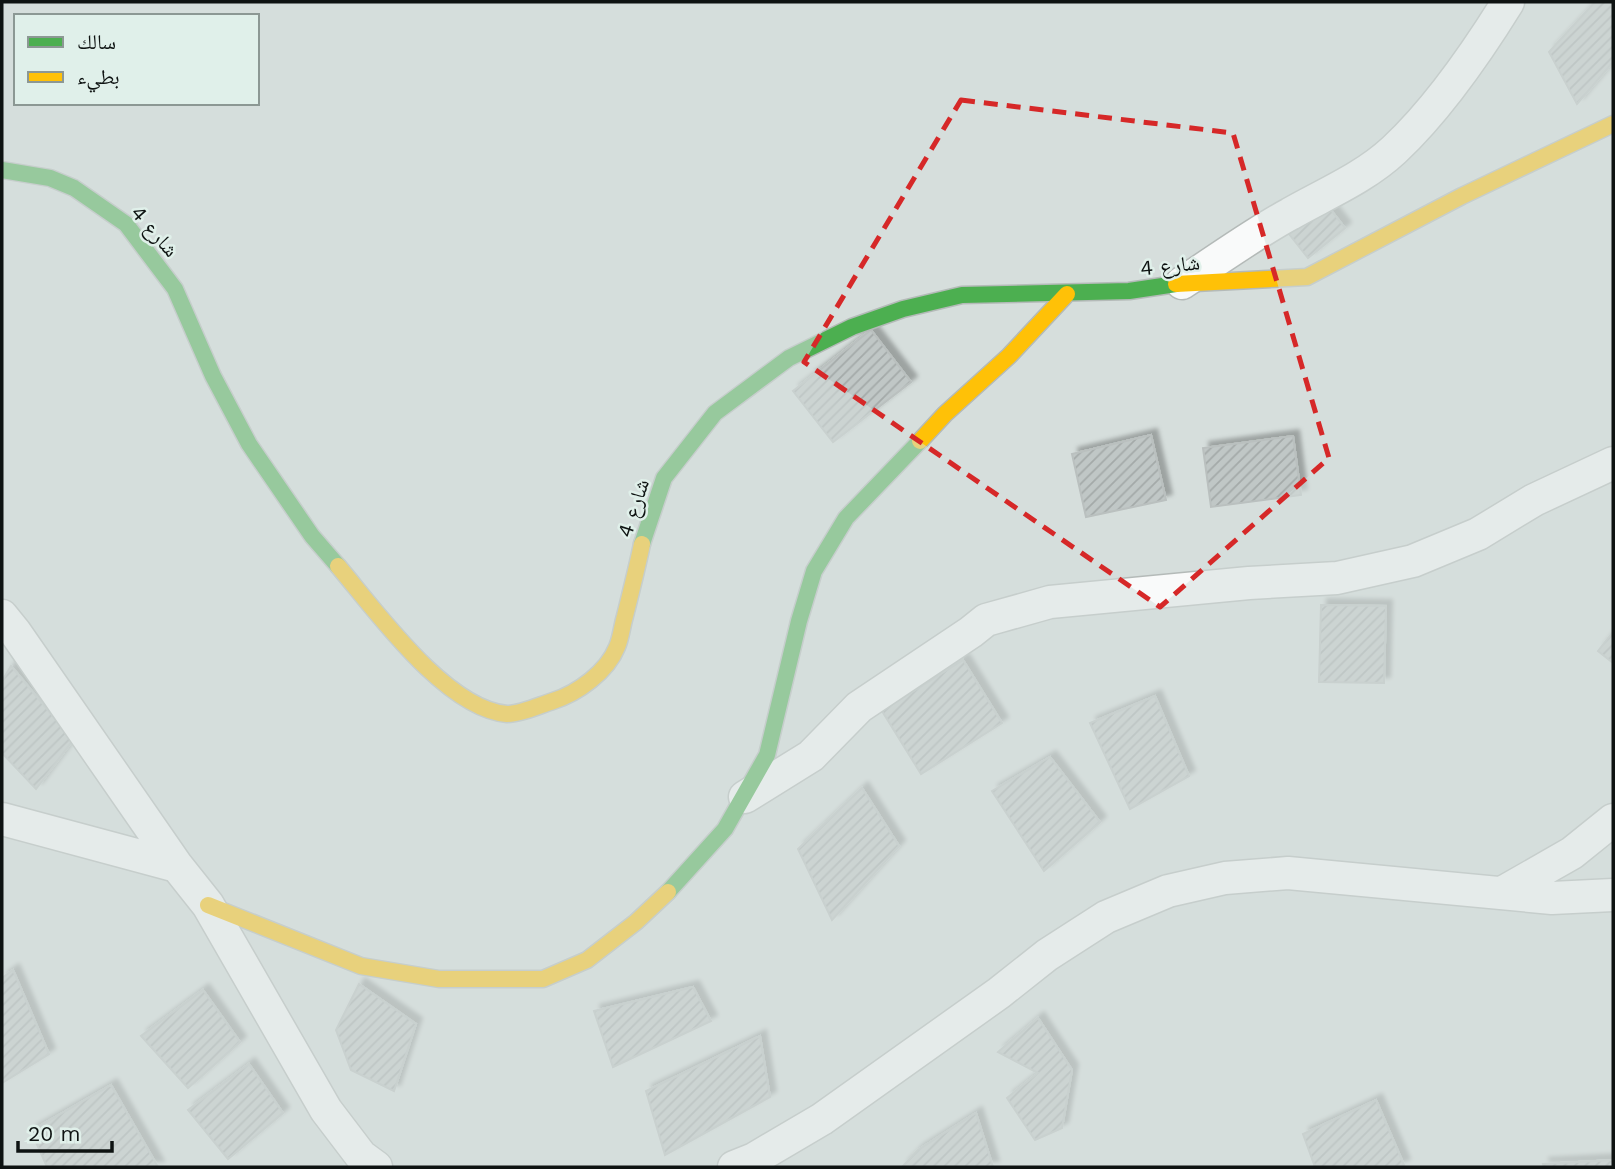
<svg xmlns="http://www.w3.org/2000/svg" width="1615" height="1169" font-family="'Work Sans','Noto Naskh Arabic',sans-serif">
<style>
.building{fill:url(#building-hatch);stroke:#bac0bf;stroke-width:2;filter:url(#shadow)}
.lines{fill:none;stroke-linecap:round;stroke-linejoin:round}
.street-casing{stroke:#b4bab8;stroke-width:35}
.fast-casing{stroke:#b4bab8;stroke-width:19}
.slow-casing{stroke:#b4bab8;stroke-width:19}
.street{stroke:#f9fafa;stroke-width:32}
.fast{stroke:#4caf50;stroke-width:16}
.slow{stroke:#ffc107;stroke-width:16}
.marked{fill:none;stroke:#d62828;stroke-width:5;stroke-dasharray:14 9;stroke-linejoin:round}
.labels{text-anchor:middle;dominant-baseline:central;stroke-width:5;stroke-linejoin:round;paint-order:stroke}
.street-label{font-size:21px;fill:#0e1312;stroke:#e0f0ea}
</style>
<defs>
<pattern id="building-hatch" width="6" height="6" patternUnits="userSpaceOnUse" patternTransform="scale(1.75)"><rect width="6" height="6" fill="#c0c7c6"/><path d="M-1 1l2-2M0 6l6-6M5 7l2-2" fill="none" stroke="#a4aaa9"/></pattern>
<filter id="shadow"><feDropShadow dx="6" dy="-6" stdDeviation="2" flood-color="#0004"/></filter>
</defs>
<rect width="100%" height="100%" fill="#d6dedc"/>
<path class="building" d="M1595,2H1610L1613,10V62L1577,104L1549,52Z
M1327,205L1345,228L1308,258L1289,234Z
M871,330L911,382L833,442L793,391Z
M1151,435L1166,500L1086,517L1072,454Z
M1293,436L1301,495L1211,507L1203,448Z
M1321,605L1386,606L1384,683L1319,682Z
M1613,632V663L1598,651Z
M963,660L1002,723L921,774L882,711Z
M11,666L73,740L36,789L2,753V681Z
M1155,696L1189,776L1130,809L1090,723Z
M1050,757L1100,822L1044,871L992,791Z
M862,788L899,846L832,920L798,849Z
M13,970L49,1054L2,1083V978Z
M359,984L416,1024L394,1091L351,1070L336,1030Z
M693,987L711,1021L613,1067L594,1011Z
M203,990L240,1042L188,1088L141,1036Z
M1038,1018L1072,1070L1062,1128L1035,1140L1007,1098L1038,1073L998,1052Z
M760,1036L770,1097L665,1155L646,1091Z
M249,1064L283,1113L228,1159L188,1110Z
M111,1085L158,1167H47L31,1131Z
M1376,1100L1404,1165L1399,1167H1315L1303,1134Z
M976,1113L993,1167H902L918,1150Z
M1613,1160V1167H1544L1543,1164Z"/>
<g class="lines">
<defs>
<path id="street" d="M1182,283C1218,260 1253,234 1290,214C1325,194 1364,178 1394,150C1438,109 1477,52 1508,2
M2,616L15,632L177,866
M745,797L811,756L859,707L971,632L986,620L1050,602L1249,583L1337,578L1413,561L1478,534L1534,500L1613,463
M2,819L177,866L208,905L326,1110L361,1156L376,1167
M1502,893L1572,853L1613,820
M734,1167L754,1159L822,1119L999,993L1047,955L1106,917L1168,891L1225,878L1288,873L1552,898L1613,895"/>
<path id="fast" d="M2,170L50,178L74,188L126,224L175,289L213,376L249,444L312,536L338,566
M642,544L664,478L715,413L789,358L852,327L903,309L962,295L1129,291L1176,284
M668,892L725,829L767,755L799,621L814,571L846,518L920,441"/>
<path id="slow" d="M1176,284L1307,277L1462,196L1613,124
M920,441L945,414L1009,356L1067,294
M338,566C376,611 446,709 507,714C521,714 540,705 553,701C578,693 607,672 617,647C621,638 622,626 625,616C631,592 637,568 642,544
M208,905L361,966L439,979H543L587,960L636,922L668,892"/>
</defs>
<use href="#street" class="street-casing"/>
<use href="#fast" class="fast-casing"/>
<use href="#slow" class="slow-casing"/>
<use href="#street" class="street"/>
<use href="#fast" class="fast"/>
<use href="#slow" class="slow"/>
</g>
<path d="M0 0H1615V1169H0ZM961,100L1233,133L1329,458L1160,607L804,362Z" fill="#d6dedc" fill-opacity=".55" fill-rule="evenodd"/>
<path class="marked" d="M961,100L1233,133L1329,458L1160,607L804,362Z"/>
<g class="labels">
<g class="street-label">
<text transform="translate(155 231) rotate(49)">شارع 4</text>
<text transform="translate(1170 265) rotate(-6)">شارع 4</text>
<text transform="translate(633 508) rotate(-72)">شارع 4</text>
</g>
</g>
<rect width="1615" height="1169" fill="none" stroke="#0e1312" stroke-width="7"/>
<rect x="14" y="14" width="245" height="91" fill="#e0f0ea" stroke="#8c9894" stroke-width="2"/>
<rect x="28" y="37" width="35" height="10" fill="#4caf50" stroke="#8c9894" stroke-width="2"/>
<text x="77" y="49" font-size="21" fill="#0e1312">سالك</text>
<rect x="28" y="72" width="35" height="10" fill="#ffc107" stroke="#8c9894" stroke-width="2"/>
<text x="77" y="84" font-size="21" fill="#0e1312">بطيء</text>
<path d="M18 1141v10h94v-10" fill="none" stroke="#0e1312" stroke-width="3.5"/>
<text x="28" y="1141" font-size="21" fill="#0e1312" stroke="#e0f0ea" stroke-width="5" paint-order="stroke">20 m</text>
</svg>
